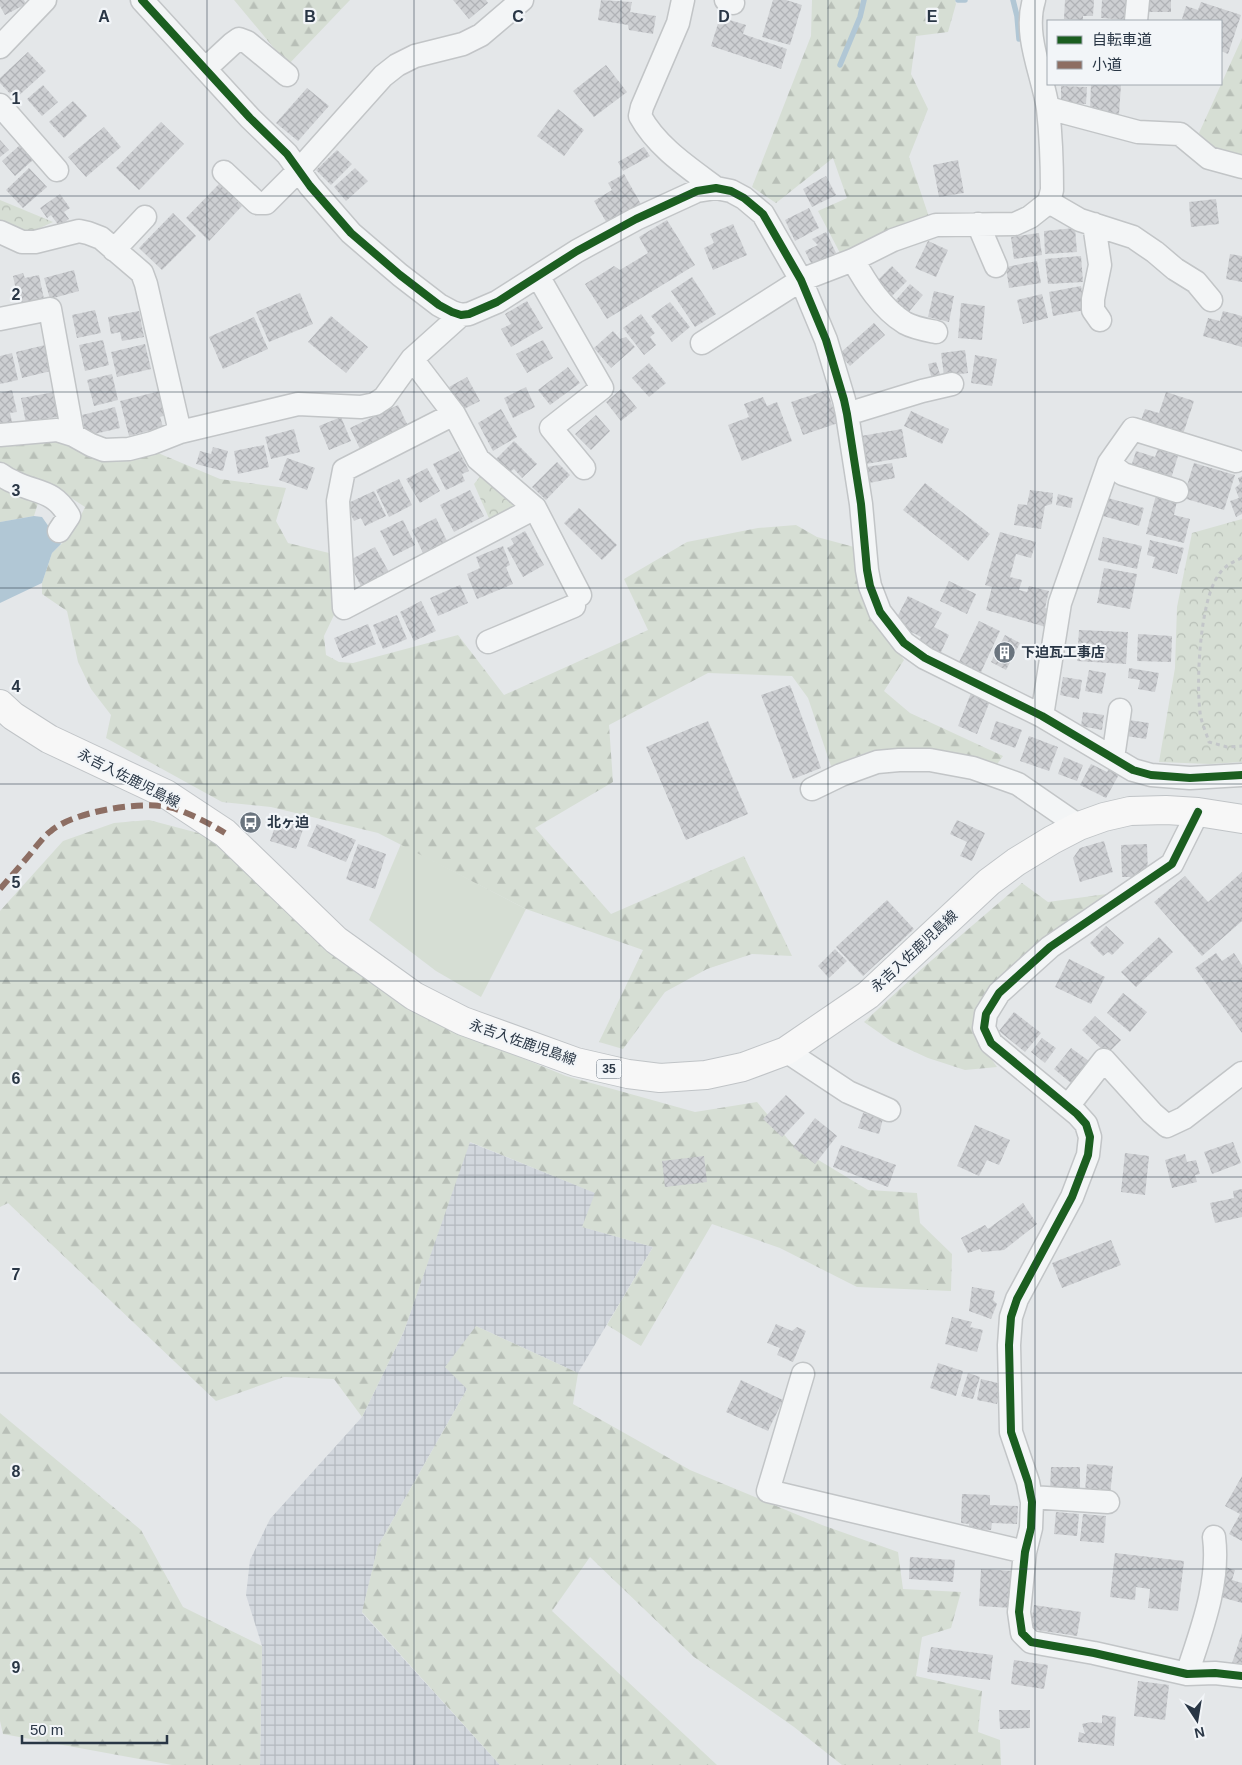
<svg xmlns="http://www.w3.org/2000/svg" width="1242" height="1765" font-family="Arial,'Noto Sans JP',sans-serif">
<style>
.industrial{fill:url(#industrial-grid)}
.green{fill:#d6ded4}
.forest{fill:url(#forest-firs)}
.park{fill:url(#park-crowns)}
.water{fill:#b1c7d5}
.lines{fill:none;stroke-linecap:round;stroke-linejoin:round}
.stream{stroke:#b1c7d5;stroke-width:5.5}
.building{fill:url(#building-cross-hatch)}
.minor-casing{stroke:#c2c5c7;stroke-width:25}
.major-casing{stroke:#c0c4c7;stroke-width:30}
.path{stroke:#c3c6c9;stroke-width:3;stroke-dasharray:4 4;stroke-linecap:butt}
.minor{stroke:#f3f5f6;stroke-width:22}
.major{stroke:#f7f7f7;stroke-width:28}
.quiet{stroke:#8d6e63;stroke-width:6;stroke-dasharray:12 6;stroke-linecap:butt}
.cycleway-casing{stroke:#f2f5f8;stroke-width:11}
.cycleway{stroke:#1b5e20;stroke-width:8}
.grid{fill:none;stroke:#293645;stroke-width:1;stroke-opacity:0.55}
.labels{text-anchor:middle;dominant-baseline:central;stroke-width:4.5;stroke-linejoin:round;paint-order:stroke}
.shield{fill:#f2f5f8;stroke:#656f7b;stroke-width:1}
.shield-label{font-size:12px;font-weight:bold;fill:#293645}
.poi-label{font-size:14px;font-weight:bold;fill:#293645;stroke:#f2f5f8;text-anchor:start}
.street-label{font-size:14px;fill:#293645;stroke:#f2f5f8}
.grid-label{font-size:16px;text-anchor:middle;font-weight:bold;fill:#293645;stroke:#f2f5f8;stroke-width:4.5;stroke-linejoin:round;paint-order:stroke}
</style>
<defs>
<pattern id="industrial-grid" width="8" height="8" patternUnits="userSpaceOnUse" patternTransform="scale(1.25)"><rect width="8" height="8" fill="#d2d7dd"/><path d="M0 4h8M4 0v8" fill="none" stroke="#b4b9bf"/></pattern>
<pattern id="forest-firs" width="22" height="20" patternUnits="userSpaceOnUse" patternTransform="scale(1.25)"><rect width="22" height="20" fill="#d6ded4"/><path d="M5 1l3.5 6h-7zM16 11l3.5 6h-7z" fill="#b8bfb7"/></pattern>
<pattern id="park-crowns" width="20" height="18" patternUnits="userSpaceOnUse" patternTransform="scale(1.25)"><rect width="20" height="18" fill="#d6ded4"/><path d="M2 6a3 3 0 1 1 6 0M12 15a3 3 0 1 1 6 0" fill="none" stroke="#b8bfb7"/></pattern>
<pattern id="building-cross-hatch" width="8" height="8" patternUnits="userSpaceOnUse" patternTransform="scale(1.25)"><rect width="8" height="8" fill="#cdcfd2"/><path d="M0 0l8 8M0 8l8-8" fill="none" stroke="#b0b2b6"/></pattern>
</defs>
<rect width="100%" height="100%" fill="#e4e7e9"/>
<path class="industrial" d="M469,1142L596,1193L583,1227L653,1247L578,1373L476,1326L467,1389L378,1546L362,1613L500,1765H260L262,1646L246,1595L250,1560L270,1519L362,1417L404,1331Z"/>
<path class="green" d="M401,844L526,909L481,997L436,971L369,920Z"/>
<path class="forest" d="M234,0H350L288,65Z
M812,0H955L956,4L948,32L916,36L911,74L928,109L909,157L929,217L907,222L841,255L818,211L847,198L833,158L776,203L752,187L811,36Z
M1242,38V160L1211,150L1199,133Z
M58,439L132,459L158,453L220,479L286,488L276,521L288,543L329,553L335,613L324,636L326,655L339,662L353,663L458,635L504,695L648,630L624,579L687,542L758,528L796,525L817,537L854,547L870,617L904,660L884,691L910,713L1003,756L995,767L930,753L868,752L831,766L808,698L792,676L708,673L609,725L613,782L535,828L611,914L744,856L792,956L752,954L707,969L665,992L623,1049L599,1042L643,950L526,909L378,833L271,807L222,802L106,738L111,715L91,689L78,662L67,611L42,594V583L52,553L72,534L85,507L48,483L0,470V445Z
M0,486L38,503L34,516L0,522Z
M149,820L202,834L214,841L334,956L441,1025L566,1076L695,1112L757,1102L792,1144L868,1190L917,1193L920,1223L952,1254L951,1291L857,1287L780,1248L712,1224L641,1346L607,1325L653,1247L582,1227L595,1193L470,1142L404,1331L362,1417L334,1379L284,1377L216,1401L8,1203L0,1207V911L63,841L114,823Z
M1022,883L1048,902L1114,893L999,981L978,1003L974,1023L980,1043L997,1067L965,1070L928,1058L891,1041L864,1022L925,966Z
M476,1326L578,1373L573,1404L690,1470L822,1525L898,1552L903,1589L961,1592L951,1628L922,1637L916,1676L982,1691L978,1732L1000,1740L1001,1765H842L794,1727L694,1657L590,1557L552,1611L717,1765H500L362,1612L378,1546L467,1389L445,1367Z
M0,1413L141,1530L183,1607L262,1646L260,1765H172L3,1734L0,1721Z"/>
<path class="park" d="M0,200L53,222L27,234L0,225Z
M482,474L515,499L516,511L491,523L474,484Z
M1242,519V762L1210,764L1159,762L1175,668L1177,607L1192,533Z"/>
<path class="water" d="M34,516L42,517L61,544L52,553L42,583L0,603V522Z"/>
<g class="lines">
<path class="stream" d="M958,0H965
M1013,0L1017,16L1019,39
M840,65L860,17L864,0"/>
</g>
<path class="building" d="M0,0H24L26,4L5,15L0,6Z
M453,0H486L488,3L469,19Z
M601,0L632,2L630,12L656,16L653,34L629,30L628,25L598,20Z
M773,0H786L802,5L790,45L762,37Z
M1065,0H1094L1093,16H1083V20L1064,19Z
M1102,0H1131L1129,20L1101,18Z
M1147,0H1171V12H1147Z
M1201,2L1241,15L1228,54L1221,51V21H1189L1182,19L1186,6L1198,10Z
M720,17L746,25L743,34L787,49L781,69L711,46Z
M28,52L46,71L15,99L0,83V78Z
M606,65L627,92L594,117L573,91Z
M1091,84H1121L1119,115L1103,114L1090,110Z
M43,85L58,102L42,116L27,99Z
M1061,86L1087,87L1086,104L1061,103Z
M307,88L329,106L298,141L276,123Z
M73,101L87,116L64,138L49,122Z
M558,109L584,130L564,156L537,136Z
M161,122L184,144L139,190L116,168Z
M104,127L121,147L86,177L68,157Z
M0,140L9,150L0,157Z
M20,145L33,160L15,176L2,161Z
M644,147L650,156L623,171L618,162Z
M337,150L352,164L331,185L316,170Z
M958,160L964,193L939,197L933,165Z
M29,168L47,187L23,208L6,190Z
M355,168L368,181L346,201L334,187Z
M624,174L642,206L608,225L594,201L612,190L608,183Z
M826,176L836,195L812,207L803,189Z
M219,184L242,206L209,241L186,218Z
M60,194L70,208L64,212L69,219L59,226L51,215L47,218L40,208Z
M1216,199L1219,224L1191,227L1189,202Z
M809,208L819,228L795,241L785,220Z
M173,213L196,236L162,270L139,248Z
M667,220L695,265L607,319L585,284L614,266L620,270L648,253L639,237Z
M733,224L747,255L713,270L704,248L714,243L710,234Z
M1075,228L1077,252L1045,254L1044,231Z
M826,232L836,253L812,265L805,251L818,245L812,239Z
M1039,233L1042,255L1014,259L1011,237Z
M928,241L948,250L936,277L915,268Z
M1230,254L1242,256V282L1226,279Z
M1081,256L1083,282L1048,284L1045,259Z
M1037,261L1041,283L1009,288L1006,267Z
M892,266L907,281L891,297L876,282Z
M74,270L79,291L50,299L44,278Z
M23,273L25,278L39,275L44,299L19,304L13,276Z
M692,277L716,314L695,327L671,291Z
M910,284L923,295L907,314L894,302Z
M1081,286L1085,310L1053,316L1049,292Z
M934,291L954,296L949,322L928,317Z
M300,293L313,324L269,342L256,312Z
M1042,294L1048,318L1023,324L1017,300Z
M527,301L543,328L511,347L501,329L511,324L505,314Z
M670,302L690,327L672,342L651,316Z
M961,303L985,306L982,340L958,338Z
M95,310L101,333L77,338L72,315Z
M139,311L144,337L122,341L120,332L111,334L108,317Z
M1223,311L1242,316V347L1203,336L1208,318L1220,321Z
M641,314L655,333L650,337L656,345L644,355L623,328Z
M331,316L368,347L346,373L308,342Z
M254,317L268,349L223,369L209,337Z
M874,323L885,335L850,366L839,354Z
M613,331L620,339L626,337L635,347L611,368L594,348Z
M103,340L109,365L85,371L79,345Z
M543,340L553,358L527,373L516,354Z
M145,344L151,369L117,377L111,352Z
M45,345L51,371L22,378L16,352Z
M965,350L968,373L944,376L941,353Z
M12,353L18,380L0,384V356Z
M975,355L997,359L992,386L971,383Z
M936,362L941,377L932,380L928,364Z
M649,363L666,383L649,397L632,378Z
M568,367L580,383L550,405L538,390Z
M112,374L118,400L94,406L87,380Z
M467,377L480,401L454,414L453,396L449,387Z
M526,387L535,407L513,418L504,398Z
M621,389L637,408L621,421L606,402Z
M12,390L17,412L10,413L12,422L0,425V393Z
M827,390L838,423L803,435L791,402Z
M160,391L166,415L160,417L163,427L129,436L120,401Z
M55,392L60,416L26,423L21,398Z
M1166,392L1194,401L1182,437L1140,423L1145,409L1159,413Z
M763,397L767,406L777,402L792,441L742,461L728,425L749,417L744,404Z
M398,405L408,426L360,449L350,428Z
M115,407L120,428L86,436L82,415Z
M501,409L517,437L493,451L478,423Z
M911,411L949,429L942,444L904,426Z
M596,415L610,431L591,450L575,434Z
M341,417L351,441L329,450L319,426Z
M294,429L300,452L271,459L265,437Z
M902,429L907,457L866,464L861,436Z
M514,441L537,464L522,478L514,469L508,473L495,460Z
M264,445L269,467L238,474L234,451Z
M213,447L228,451L223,471L196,464L200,451L211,454Z
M1158,449L1178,456L1170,482L1130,470L1136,451L1155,457Z
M459,451L469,471L462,474L465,481L446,490L433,464Z
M287,458L315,468L307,490L279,480Z
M557,462L570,475L546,500L532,487Z
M892,463L895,478L869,483L866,467Z
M1194,463L1235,475L1224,510L1183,498Z
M427,468L440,491L420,503L406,479Z
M1242,476V514L1236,517L1230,501L1239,498L1235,488L1240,484L1238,478Z
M399,479L412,505L389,517L376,490Z
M925,483L990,534L968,561L903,510Z
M470,490L484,516L454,532L440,505Z
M1030,490L1053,493L1052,504L1045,506L1041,529L1014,525L1018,504L1027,505Z
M374,491L386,516L365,526L361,518L354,521L346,504Z
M1058,494L1073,498L1071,508L1056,505Z
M1156,495L1177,501L1174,515L1190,519L1184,543L1146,534Z
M1108,498L1144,508L1139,526L1103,516Z
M579,508L617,545L602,560L564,523Z
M436,518L447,541L423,553L412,530Z
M403,520L415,545L393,556L380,531Z
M525,531L544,565L523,577L507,548L514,544L511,539Z
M1000,532L1036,542L1031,558L1016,554L1010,577L1022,580L1019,590L1027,592L1029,586L1049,591L1045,608L1058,611L1053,629L986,610L992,587L985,585Z
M1103,537L1142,546L1137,569L1098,560Z
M1150,540L1184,548L1177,574L1152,568L1155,557L1147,555Z
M503,546L510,565L506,567L513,584L477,599L467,574L480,568L476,557Z
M375,547L390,574L362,588L348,561Z
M1104,568L1137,574L1130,609L1097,603Z
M949,581L976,594L967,614L940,601Z
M460,585L468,603L438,616L430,598Z
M908,596L942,613L934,627L949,635L940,654L918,643L921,637L894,623Z
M421,601L436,631L414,641L400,612Z
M397,615L407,639L383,649L373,625Z
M979,621L1000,631L981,672L959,662Z
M368,624L376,644L342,658L334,638Z
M1079,630L1128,632L1126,664L1077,661Z
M1138,634L1172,636L1171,662L1137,661Z
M1005,635L1020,643L1006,670L991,662Z
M1129,668L1159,673L1155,692L1138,689L1140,680L1128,678Z
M1089,670L1106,673L1102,694L1085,691Z
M1063,677L1082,680L1079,699L1060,695Z
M790,685L821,768L793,779L761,695Z
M971,693L990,701L977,734L958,726Z
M1083,712L1104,715L1102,730L1081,726Z
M1129,720L1149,723L1146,739L1126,736Z
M708,721L748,814L686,840L646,747Z
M996,721L1022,730L1015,748L990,739Z
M1029,736L1058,747L1049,771L1020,761Z
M1064,757L1083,765L1077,781L1058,774Z
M1112,763L1122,769L1106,798L1080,785L1091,764L1107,772Z
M278,818L304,827L296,849L270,841Z
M957,820L985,833L972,861L960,856L967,842L950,834Z
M317,824L356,840L346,862L307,846Z
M1104,841L1113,872L1080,882L1073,858L1080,848Z
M358,844L386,854L375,889L346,879Z
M1147,844L1148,877H1122L1121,845Z
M1242,872V921L1202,956L1154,902L1185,876L1208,902Z
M887,900L914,929L863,976L836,947Z
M1106,926L1124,943L1112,955L1108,952L1103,956L1090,943Z
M1159,937L1173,952L1136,987L1121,972Z
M835,949L847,961L829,978L818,966Z
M1216,953L1222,961L1234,953L1242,965V1033L1195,968Z
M1069,959L1105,977L1091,1004L1055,987Z
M1123,993L1147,1012L1130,1032L1107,1013Z
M1014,1012L1041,1033L1025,1052L999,1031Z
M1095,1016L1121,1040L1107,1054L1082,1030Z
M1042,1038L1056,1048L1045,1063L1031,1052Z
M1071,1048L1089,1061L1071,1083L1054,1069Z
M786,1095L805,1113L782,1137L763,1119Z
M863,1113L883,1119L879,1134L858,1128Z
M815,1118L837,1136L815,1164L793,1147Z
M975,1125L1010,1140L999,1165L987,1160L979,1176L957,1166Z
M1233,1142L1241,1163L1212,1174L1204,1152Z
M841,1145L896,1165L888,1187L833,1167Z
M1125,1153L1149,1156L1145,1195L1121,1192Z
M1185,1154L1187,1162L1196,1160L1200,1174L1195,1175L1197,1182L1172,1188L1165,1160Z
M704,1156L707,1182L665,1187L662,1161Z
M1242,1189V1217L1215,1223L1210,1203L1234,1198L1233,1191Z
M1023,1203L1037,1224L1004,1250L982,1252L980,1249L968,1253L961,1238L985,1225L988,1229Z
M1111,1240L1121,1265L1062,1288L1052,1263Z
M972,1287L995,1291L993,1300L997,1304L991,1319L969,1311Z
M952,1317L972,1322L970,1327L983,1330L977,1352L945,1344Z
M776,1324L792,1331L797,1327L806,1331L793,1362L777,1355L780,1348L767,1343Z
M938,1363L963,1371L956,1396L930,1388Z
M968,1373L980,1377L973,1399L961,1396Z
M981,1379L1002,1384L997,1404L977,1400Z
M741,1380L783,1400L768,1431L726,1412Z
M1087,1464L1113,1466L1110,1495L1085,1492Z
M1051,1467H1080V1492H1050Z
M1242,1476V1541L1229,1534L1240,1514L1225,1506Z
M962,1494L990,1495V1505L1018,1506L1017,1524L992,1523L991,1530L969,1529V1524L961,1523Z
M1056,1512L1079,1514L1077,1536L1054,1534Z
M1083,1514L1106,1516L1104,1543L1080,1541Z
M1115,1553L1184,1561L1178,1611L1148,1608L1150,1589L1136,1587L1135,1600L1110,1597Z
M910,1557L955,1560L953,1582L909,1579Z
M1225,1567L1235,1570L1232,1580L1242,1583V1603L1217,1596Z
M981,1569L1014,1571L1012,1608L979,1606Z
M1034,1605L1081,1612L1077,1636L1030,1629Z
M1242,1633V1666L1232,1663Z
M931,1647L993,1655L990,1680L927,1672Z
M1014,1660L1048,1665L1044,1689L1011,1684Z
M1138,1681L1169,1685L1165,1720L1134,1716Z
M999,1710H1030V1728L1000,1729Z
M1102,1715L1116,1717L1114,1746L1078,1742L1079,1732L1085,1734L1082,1724L1091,1722L1102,1723Z"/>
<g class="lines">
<defs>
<path id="minor" d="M142,0L250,118L287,154L310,186L351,233L400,275L439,305L452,312L461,315L469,314L497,302L577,251L636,219L697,191L716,188L731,191L744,198L763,214L801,280L826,340L844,400L847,414L861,504L867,570L870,586L880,612L904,643L925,658L1042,716L1133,770L1151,775L1190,778L1242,775
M683,0L678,23L642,107L640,116C657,147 688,167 716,188
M726,0L733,3
M1136,21L1138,0
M0,47L45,0
M205,69L232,44L239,39L247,42L287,75
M0,105L57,170
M1048,108L1138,132L1180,134L1209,158L1242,167
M224,172L257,203H266L298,171L383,76L397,65L415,56L463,44L481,35L522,0
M1049,202L1080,220L1133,237L1155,252L1175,269L1196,282L1211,300
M978,224L996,266
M1094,224L1100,265L1093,299V310L1100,320
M0,232L22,242H35L79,231L88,233L101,238L142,273L146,284L180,432
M114,250L145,217
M853,260C866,283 881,308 905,323C914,328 926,330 936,332
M538,276L602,388L551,428L584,468
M0,319L50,309L73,435
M702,343L801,280L853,260L893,240L936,225L1015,224L1030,217L1049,202L1052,190C1052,163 1051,136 1048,109C1043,75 1023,35 1034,0
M412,359L454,414L478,459L535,508L344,608L338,501L344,470L454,414
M847,414L922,391L952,384
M0,435L57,430L73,435L91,445L104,450L129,449L152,443L180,432L298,404L361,407L375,404L384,398L412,359L461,315
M1109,463L1123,474L1177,491
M0,474C4,477 9,480 14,482C38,494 53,489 69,516L59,531
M535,508L580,595
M488,642L574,606
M1042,716L1060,603L1109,463L1133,429L1236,461
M1113,758L1120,710
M812,789L841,775L877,762L899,760H930L973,768L1018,784L1079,826
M1198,812L1172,864L1050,947L999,993L986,1014L984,1028L991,1043L1077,1114L1086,1124L1090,1137L1088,1155L1072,1197L1017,1299L1011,1317L1009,1345L1011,1432L1028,1482L1032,1502L1031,1528L1025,1552L1019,1612L1022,1633L1031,1642L1094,1653L1187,1674L1215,1673L1242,1676
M786,1051L848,1092L889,1110
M1068,1106L1104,1060L1152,1113L1167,1126L1184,1118L1242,1073
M803,1374L768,1491L1025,1552
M1031,1497L1108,1502
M1187,1674C1201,1631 1220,1583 1214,1537"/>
<path id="major" d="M0,704L13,716L49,739L166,794L225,833L336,940L414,996L463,1021L576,1062L628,1074L660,1078L706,1075L743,1067L786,1051L868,995L989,882L1016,862L1052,840L1079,826L1104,817L1130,811L1166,810L1198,812L1242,819"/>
</defs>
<use href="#minor" class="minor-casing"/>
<use href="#major" class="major-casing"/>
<path class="path" d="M1242,558C1232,562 1224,566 1218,576C1200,601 1196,681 1200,712C1201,722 1206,732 1209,742L1227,747L1242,746"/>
<use href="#minor" class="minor"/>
<use href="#major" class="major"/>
<path class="quiet" d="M0,889C12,875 24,862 35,848C40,842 45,835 51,831C74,811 144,800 173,808C191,814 209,823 225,833"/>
<defs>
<path id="cycleway" d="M142,0L250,118L287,154L310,186L351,233L400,275L439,305L452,312L461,315L469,314L497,302L577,251L636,219L697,191L716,188L731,191L744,198L763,214L801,280L826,340L844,400L847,414L861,504L867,570L870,586L880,612L904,643L925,658L1042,716L1133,770L1151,775L1190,778L1242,775
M1198,812L1172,864L1050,947L999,993L986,1014L984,1028L991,1043L1077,1114L1086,1124L1090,1137L1088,1155L1072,1197L1017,1299L1011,1317L1009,1345L1011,1432L1028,1482L1032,1502L1031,1528L1025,1552L1019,1612L1022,1633L1031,1642L1094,1653L1187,1674L1215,1673L1242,1676"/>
</defs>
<use href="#cycleway" class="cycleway-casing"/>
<use href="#cycleway" class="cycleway"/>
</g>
<path class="grid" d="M207,0V1765M414,0V1765M621,0V1765M828,0V1765M1035,0V1765M0,196H1242M0,392H1242M0,588H1242M0,784H1242M0,981H1242M0,1177H1242M0,1373H1242M0,1569H1242"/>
<defs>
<symbol id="building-disc" viewBox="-11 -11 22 22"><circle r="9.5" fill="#6a747e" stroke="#f2f5f8"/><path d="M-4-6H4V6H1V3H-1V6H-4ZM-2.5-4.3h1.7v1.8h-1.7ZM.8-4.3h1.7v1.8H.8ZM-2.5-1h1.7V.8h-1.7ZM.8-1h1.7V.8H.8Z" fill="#fff"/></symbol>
<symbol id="bus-disc" viewBox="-11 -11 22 22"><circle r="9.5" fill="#6a747e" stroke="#f2f5f8"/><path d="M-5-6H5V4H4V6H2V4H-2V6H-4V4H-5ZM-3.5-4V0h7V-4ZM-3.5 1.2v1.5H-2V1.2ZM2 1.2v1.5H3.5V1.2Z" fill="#fff"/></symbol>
</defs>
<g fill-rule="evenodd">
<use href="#building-disc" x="992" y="640" width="25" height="25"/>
<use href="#bus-disc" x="238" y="810" width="25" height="25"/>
</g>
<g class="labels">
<rect class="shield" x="596.5" y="1059.5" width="25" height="19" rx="4"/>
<g class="shield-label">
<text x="609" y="1069">35</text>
</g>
<g class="poi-label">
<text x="1021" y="652">下迫瓦工事店</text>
<text x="267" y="822">北ヶ迫</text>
</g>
<g class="street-label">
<text transform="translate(129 778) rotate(27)">永吉入佐鹿児島線</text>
<text transform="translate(914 951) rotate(-43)">永吉入佐鹿児島線</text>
<text transform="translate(523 1042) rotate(19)">永吉入佐鹿児島線</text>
</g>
</g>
<g class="grid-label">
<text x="104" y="22">A</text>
<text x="310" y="22">B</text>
<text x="518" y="22">C</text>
<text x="724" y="22">D</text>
<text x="932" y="22">E</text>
<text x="16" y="104">1</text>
<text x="16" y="300">2</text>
<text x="16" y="496">3</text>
<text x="16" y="692">4</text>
<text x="16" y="888">5</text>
<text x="16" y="1084">6</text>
<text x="16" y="1280">7</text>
<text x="16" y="1477">8</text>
<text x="16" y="1673">9</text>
</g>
<rect x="1047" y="20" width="175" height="65" fill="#f2f5f8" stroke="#a2a9b0"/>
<rect x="1057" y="36" width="25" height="8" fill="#1b5e20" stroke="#a2a9b0"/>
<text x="1092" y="45" font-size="15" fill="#293645">自転車道</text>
<rect x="1057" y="61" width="25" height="8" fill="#8d6e63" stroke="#a2a9b0"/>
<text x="1092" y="70" font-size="15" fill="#293645">小道</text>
<g transform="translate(1197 1720) rotate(168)" stroke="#f2f5f8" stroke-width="4" paint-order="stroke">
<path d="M0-4L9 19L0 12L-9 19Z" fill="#293645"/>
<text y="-8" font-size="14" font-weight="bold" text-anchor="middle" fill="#293645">N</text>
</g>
<path d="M22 1735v8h145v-8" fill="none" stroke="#293645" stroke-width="2.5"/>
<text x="30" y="1735" font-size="15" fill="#293645" stroke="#f2f5f8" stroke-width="4" paint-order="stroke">50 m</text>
</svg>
